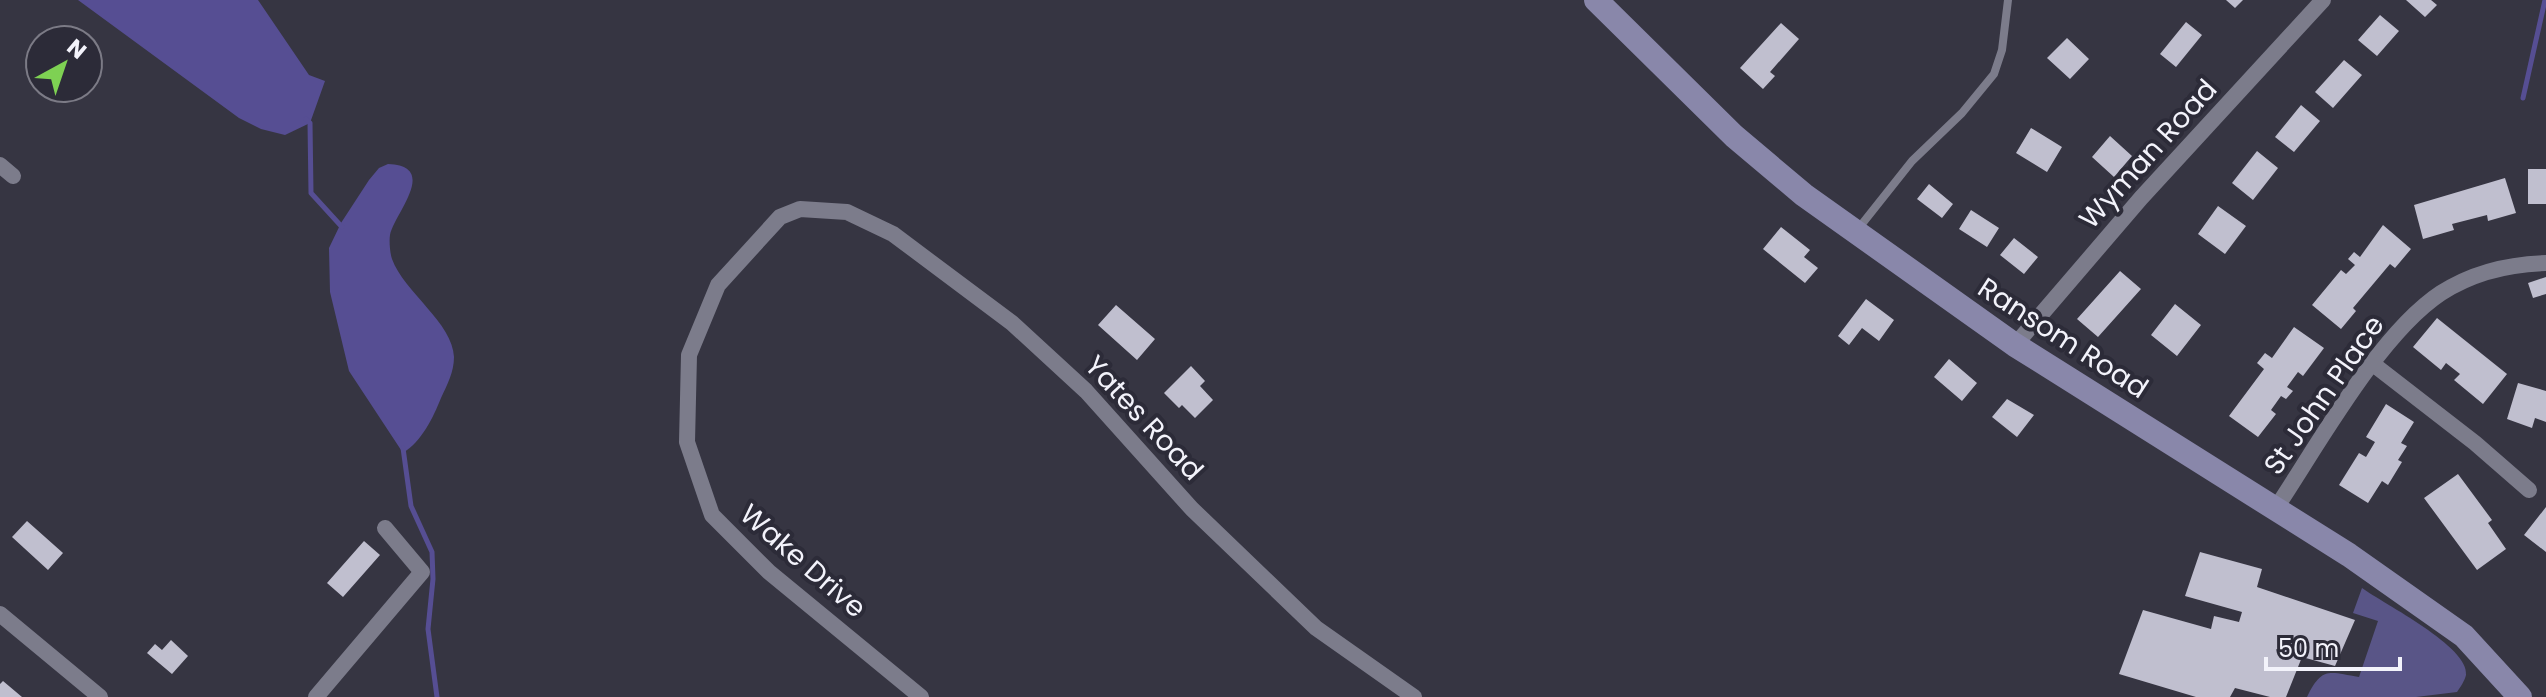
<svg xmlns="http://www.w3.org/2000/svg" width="2546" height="697" font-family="Poppins,sans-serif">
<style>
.green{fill:#595587}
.water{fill:#564e93}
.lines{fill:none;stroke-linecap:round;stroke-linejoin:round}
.stream{stroke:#564e93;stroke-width:5}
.building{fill:#c0bfcf}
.lane{stroke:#7c7c8b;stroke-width:8}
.street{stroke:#7c7c8b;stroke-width:16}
.secondary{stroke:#8987aa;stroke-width:24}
.labels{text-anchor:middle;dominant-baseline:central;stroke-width:8;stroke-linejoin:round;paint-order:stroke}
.street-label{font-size:28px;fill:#f3f3fb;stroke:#2c2b38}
</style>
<rect width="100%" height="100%" fill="#363542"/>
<path class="green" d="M2362,588C2384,604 2470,647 2466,675C2465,680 2460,688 2457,692L2416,697H2307C2322,666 2329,672 2359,677L2378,621L2353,613Z"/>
<path class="water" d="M78,0H258L309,75L325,81L310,123L285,135L261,129L239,118Z
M388,164C440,166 394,214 390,235C389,241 390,253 392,259C404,292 453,323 454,357C454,372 447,385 441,398C433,418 422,441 403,453L349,371L330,292L329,248L341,223L369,180L379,168Z"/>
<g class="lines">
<path class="stream" d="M2523,98L2545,0
M306,119L310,123L311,193L342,227
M403,448L411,506L432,552L433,579L428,629L437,697"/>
</g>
<path class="building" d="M2226,0H2243L2235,8Z
M2406,0H2431L2437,5L2425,17Z
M2380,15L2399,31L2377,56L2358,40Z
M2186,22L2202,35L2176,67L2160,54Z
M1781,23L1799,39L1770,72L1775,76L1763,89L1740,68Z
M2067,38L2089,59L2070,79L2047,58Z
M2344,60L2362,75L2333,108L2315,92Z
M2301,105L2320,121L2294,152L2275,137Z
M2031,128L2062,147L2047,172L2016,153Z
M2110,136L2132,156L2114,177L2092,157Z
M2257,151L2278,168L2253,200L2232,183Z
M2528,169H2546V204H2528Z
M2505,178L2516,213L2488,221L2487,215L2452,224L2454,230L2423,239L2414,205Z
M1929,184L1953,204L1942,218L1917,199Z
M2218,206L2246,226L2225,254L2198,234Z
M1971,210L1999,228L1987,247L1959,229Z
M2383,225L2411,249L2395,268L2390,264L2353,308L2356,311L2341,329L2312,305L2341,270L2346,274L2355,265L2348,259L2354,252L2360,257Z
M1781,227L1810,250L1804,257L1818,268L1805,283L1763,249Z
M2014,238L2038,257L2024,274L2000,255Z
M2120,271L2141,289L2098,337L2077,319Z
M2546,277V294L2533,298L2528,283Z
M1866,299L1894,320L1879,341L1862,328L1849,345L1838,336Z
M2175,304L2201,325L2177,356L2151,335Z
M1116,305L1155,339L1137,360L1098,325Z
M2437,318L2507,374L2483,404L2454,380L2460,374L2446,363L2441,370L2413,347Z
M2294,327L2324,348L2303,376L2298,372L2287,387L2293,391L2286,399L2281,396L2271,410L2276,414L2258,437L2229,416L2264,369L2257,363L2265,353L2272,358Z
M1949,359L1977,383L1962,401L1934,377Z
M1191,366L1205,381L1200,386L1213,400L1195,418L1182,405L1179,408L1164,393Z
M2518,383L2546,391V422L2535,418L2532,428L2507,419Z
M2007,399L2034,415L2017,437L1992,417Z
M2386,404L2414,422L2401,443L2407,446L2398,460L2402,462L2388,485L2382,481L2368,503L2339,485L2359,453L2366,457L2375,442L2366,437Z
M2458,474L2492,520L2488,523L2506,549L2477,570L2424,498Z
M2546,507V552L2524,535Z
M27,521L63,553L48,570L12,537Z
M364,541L380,555L343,597L327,583Z
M2200,552L2262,569L2257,587L2355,620L2335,666L2302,657L2286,697H2270L2235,688L2230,697H2196L2119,674L2143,610L2211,629L2214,616L2239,622L2242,612L2185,596Z
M171,640L188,656L172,674L147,653L155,644L162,650Z
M3,681L22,697H0V684Z"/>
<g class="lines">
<path class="lane" d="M1858,229L1912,161L1962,113L1994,74L2002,50L2008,0"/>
<path class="street" d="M0,165L13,176
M2015,345L2141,198L2323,0
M2373,364L2475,443L2529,490
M2276,508C2318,445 2379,334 2441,293C2472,273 2509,264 2546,263
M0,614L100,697
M316,697L422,572L385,528
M921,697L769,572L712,515L687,442L689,355L718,285L780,217L800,209L847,212L893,234L1012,323L1086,391L1192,509L1316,628L1414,697"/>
<path class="secondary" d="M1596,0L1734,136L1804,195L2015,345L2349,555L2464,636L2520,697"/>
</g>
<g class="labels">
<g class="street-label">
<text transform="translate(2148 154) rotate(-48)">Wyman Road</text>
<text transform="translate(2063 338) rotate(33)">Ransom Road</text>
<text transform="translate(2324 395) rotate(-55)">St John Place</text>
<text transform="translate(1144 418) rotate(47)">Yates Road</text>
<text transform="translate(803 561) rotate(41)">Wake Drive</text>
</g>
</g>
<g transform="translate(64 64) rotate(40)"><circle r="38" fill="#2c2b38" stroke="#7c7b86" stroke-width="2"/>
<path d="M0-6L14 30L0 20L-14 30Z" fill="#7ed153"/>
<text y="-12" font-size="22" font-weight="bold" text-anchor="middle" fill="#f3f3fb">N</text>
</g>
<path d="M2266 657v12h134v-12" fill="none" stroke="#f3f3fb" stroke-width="4"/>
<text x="2278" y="657" font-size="24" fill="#f3f3fb" stroke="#2c2b38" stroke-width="6" paint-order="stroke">50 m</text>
</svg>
